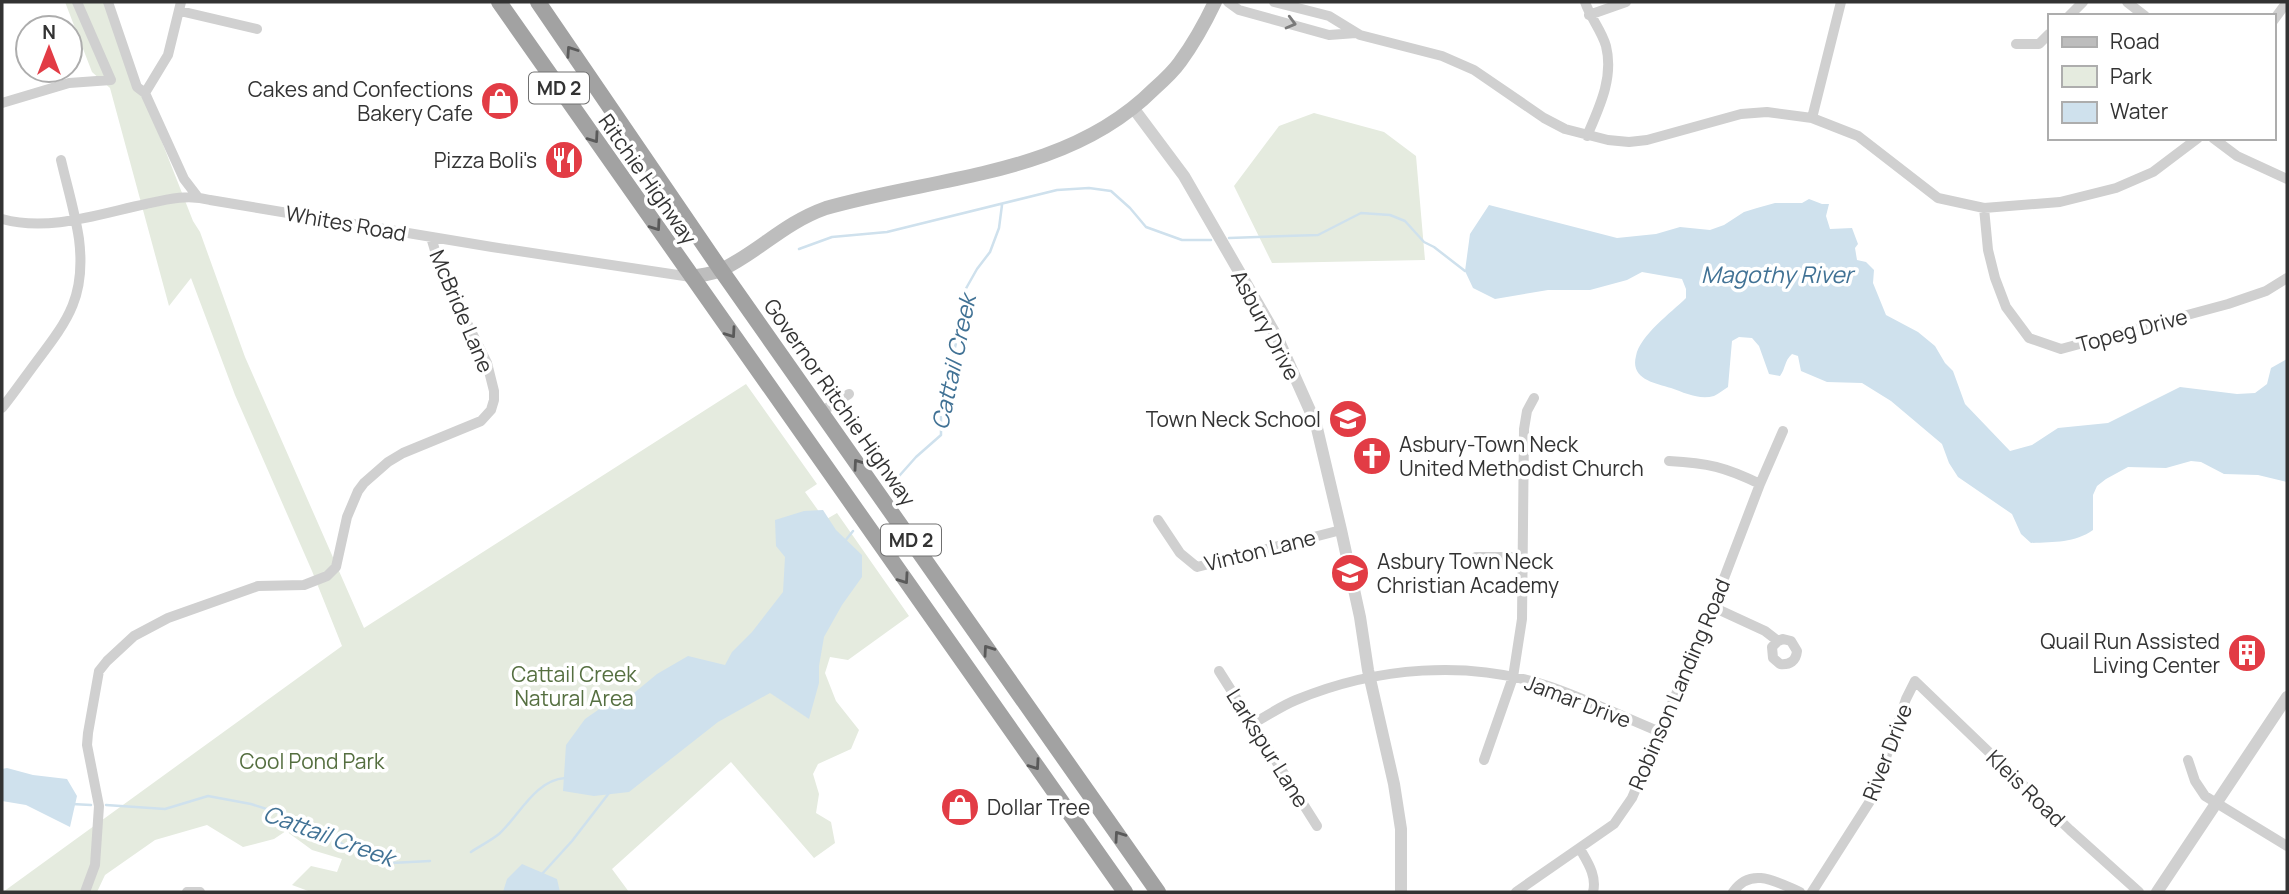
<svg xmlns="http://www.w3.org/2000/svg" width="2289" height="894" font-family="Manrope,sans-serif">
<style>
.green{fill:#e5ebdf}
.water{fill:#cfe1ed}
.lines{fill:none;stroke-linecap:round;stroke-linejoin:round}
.stream{stroke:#cfe1ed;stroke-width:2.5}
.minor{stroke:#d0d0d0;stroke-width:10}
.tertiary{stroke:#d0d0d0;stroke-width:12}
.secondary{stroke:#bdbdbd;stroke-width:14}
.trunk{stroke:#a2a2a2;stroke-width:16}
.oneway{stroke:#7a7a7a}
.oneway2{stroke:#5a5a5a}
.labels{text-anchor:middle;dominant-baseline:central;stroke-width:7;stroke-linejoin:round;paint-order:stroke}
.shield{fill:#fff;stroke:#707070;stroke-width:2}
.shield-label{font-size:19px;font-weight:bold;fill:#333}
.poi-label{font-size:21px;fill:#333;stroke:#fff;text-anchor:end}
.street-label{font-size:21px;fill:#333;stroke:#fff}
.park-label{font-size:21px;fill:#556f40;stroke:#fff}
.water-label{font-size:23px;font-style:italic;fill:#417295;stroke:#fff}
</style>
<rect width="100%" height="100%" fill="#fff"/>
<path class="green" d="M65,2H107L193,221L200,232L245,357L364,628L746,384L817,484L805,492L825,520L837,513L909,616L848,660L830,657L825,673L836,701L859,730L851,749L818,764L813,774L819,794L816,813L831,822L835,843L814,858L731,762L612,869L629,892H311L292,885L311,866L337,872L342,859L312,850L286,831L274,839L243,847L207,825L155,840L105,875L97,892H3L342,646L312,571L235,395L191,278L169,306L110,88L92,72Z
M1314,113L1384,132L1416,156L1425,260L1272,263L1234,186L1279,126Z"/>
<path class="water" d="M1809,199L1822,204H1829L1826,216L1830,229L1852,228L1858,244L1855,248L1857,260L1866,262L1874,270L1873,283L1886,315L1918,332L1935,346L1945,363L1953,371L1965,404L2010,451L2032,445L2058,428L2108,423L2180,387L2237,394L2255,393L2267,384L2271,368L2287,359V482L2258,475L2224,474L2201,462L2191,461L2166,468L2128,467L2106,479L2097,486L2093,495V530C2075,543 2053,542 2031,543L2021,534L2012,514L1958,477L1949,463L1942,444L1891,401L1862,383L1827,382L1801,371L1798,356L1792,354C1784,361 1786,368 1780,376L1769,374L1759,346L1752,338L1739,337L1732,341L1728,387C1723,390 1718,394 1714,396C1699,400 1685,393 1671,388C1654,383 1630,379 1636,356C1640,335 1671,313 1686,298V289L1682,279L1642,272L1627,280L1590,290H1548L1495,299L1473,288L1465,271L1470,234L1489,205L1617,238L1656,234L1680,227L1710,230L1724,225L1744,212L1757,208L1775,203H1802Z
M823,510L836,530L862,555V577L842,605L824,637L819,666V683L809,719L770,693L718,722L629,792L594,796L563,791L566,745L585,719L608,703L634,693L657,674L688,656L725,665L732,652L752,632L783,592L785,557L776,546L775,520L804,511Z
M7,768L33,775L67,779L77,796L70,827L26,805L2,801V769Z
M522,864L557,879L560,892H503L507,879Z"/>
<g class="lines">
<path class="stream" d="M1229,238L1318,235L1361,213L1390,215L1405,221L1424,242L1434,247L1465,271
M799,249L832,237L887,232L1057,190L1089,188L1111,191L1130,208L1146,227L1182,240H1211
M892,484L916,457L941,435V407L960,326L964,292L977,269L990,252L999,228L1002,205
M845,541L853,531
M72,804L91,805
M106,805L165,809L208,796L251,804L305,821L344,845L391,863L430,861
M471,852C480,846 490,841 499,834C519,816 535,780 565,778
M542,874L572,841L609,793"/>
<path class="minor" d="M108,2L137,87L145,93L184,179L197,196
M1228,2L1239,10L1329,35L1356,33
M1274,2L1329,16L1360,35L1442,56L1474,70L1544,118L1565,129L1608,140L1629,142L1647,140L1741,114L1767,112L1812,118L1858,136L1938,198L1984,208L2060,202L2116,188L2153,172L2198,138
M1585,2C1590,17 1602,31 1606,46C1614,78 1599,108 1587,136
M2127,2L2145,16
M180,11L257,29
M1589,15L1626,2
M2069,16L2083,2
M2273,21L2287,2
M2016,44H2039L2049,34
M145,93L168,55L181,2
M2,103L69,83L111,80L77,2
M1812,118L1841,2
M2213,138L2237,156L2287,179
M1984,208L1988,250L1995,278L2006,307L2029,338L2061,349L2228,304L2266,291L2287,278
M2,219C49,232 99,214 146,204C168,199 188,194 210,200L492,247L691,277
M2,408C14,393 25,377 37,361C69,319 86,295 79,239C75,212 67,186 61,160
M821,412L849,394
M1669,461C1708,463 1725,467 1760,484
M1158,520L1180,553L1197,567L1341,530
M1476,557H1524
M1713,607L1765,631L1778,641L1783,639L1791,641L1797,651C1796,661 1790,665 1780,664L1773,658L1772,647L1778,641
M1219,671L1317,826
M1254,723C1267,716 1281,706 1296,700C1375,667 1469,659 1551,687C1588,700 1624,717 1660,732
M1484,760L1513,677L1522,619L1524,429L1527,411L1534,398
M2188,760L2195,781L2205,796L2287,846
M1580,849C1588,863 1597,876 1593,892
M85,892L95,865L99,806L87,745L88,733L99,671L107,661L134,636L168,618L258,586L304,585L327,576L336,567L347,517L358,491L364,483L388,462L403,453L481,421L491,410L494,400V391L487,363L441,271L431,237
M187,892H200
M1516,892L1614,824L1632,798L1713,607L1760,484L1783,431
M1733,892C1751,866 1777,882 1800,892
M1812,892L1872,798L1906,699L1915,681L2070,830L2139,892"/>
<path class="tertiary" d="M1134,109L1184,176L1278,339L1316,424L1341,530L1360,617L1368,670L1394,784L1401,829V892
M2157,892L2287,697"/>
<path class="secondary" d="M691,277C701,275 714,274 723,269C761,250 784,223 826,208C937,176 1067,176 1154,89C1163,81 1173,72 1180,62C1194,43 1205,23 1215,2"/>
<path class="trunk" d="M499,2L1125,892
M538,2L721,270L1158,892"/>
</g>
<defs><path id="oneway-chevron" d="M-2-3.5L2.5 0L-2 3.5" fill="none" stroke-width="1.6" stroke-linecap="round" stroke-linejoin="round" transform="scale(1.75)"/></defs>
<use class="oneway" href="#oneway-chevron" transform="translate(1291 23) rotate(15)"/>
<g class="oneway2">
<use href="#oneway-chevron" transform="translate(571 51) rotate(-124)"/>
<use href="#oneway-chevron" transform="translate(594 138) rotate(55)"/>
<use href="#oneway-chevron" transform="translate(656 226) rotate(55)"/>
<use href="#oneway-chevron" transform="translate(731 333) rotate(55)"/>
<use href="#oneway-chevron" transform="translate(858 464) rotate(-125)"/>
<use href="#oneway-chevron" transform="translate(904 579) rotate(55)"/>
<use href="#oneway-chevron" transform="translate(988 650) rotate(-125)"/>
<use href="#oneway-chevron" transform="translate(1035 765) rotate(55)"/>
<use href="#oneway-chevron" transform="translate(1119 836) rotate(-125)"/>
</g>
<defs>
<symbol id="shop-disc" viewBox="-11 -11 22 22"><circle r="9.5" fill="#e23c45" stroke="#fff"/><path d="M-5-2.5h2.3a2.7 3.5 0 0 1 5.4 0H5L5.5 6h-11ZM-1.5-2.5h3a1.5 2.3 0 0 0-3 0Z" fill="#fff"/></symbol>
<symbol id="restaurant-disc" viewBox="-11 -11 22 22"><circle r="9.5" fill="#e23c45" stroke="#fff"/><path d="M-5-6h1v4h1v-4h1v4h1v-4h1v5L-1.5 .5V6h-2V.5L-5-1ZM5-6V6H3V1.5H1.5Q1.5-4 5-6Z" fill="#fff"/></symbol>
<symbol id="school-disc" viewBox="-11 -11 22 22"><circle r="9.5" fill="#e23c45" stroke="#fff"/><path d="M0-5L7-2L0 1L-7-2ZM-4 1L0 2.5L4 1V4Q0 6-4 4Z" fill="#fff"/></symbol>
<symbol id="church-disc" viewBox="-11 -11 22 22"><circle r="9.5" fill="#e23c45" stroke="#fff"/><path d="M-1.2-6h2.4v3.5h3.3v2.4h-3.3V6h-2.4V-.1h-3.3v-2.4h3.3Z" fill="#fff"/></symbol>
<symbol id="building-disc" viewBox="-11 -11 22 22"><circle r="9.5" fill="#e23c45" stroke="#fff"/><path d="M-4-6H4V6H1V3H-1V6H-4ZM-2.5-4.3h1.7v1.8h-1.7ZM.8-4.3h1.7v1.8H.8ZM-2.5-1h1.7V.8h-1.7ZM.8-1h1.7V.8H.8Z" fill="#fff"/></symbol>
</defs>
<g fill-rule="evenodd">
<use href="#shop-disc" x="478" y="79" width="44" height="44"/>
<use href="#restaurant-disc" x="542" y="138" width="44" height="44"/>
<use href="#school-disc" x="1326" y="397" width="44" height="44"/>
<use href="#church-disc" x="1350" y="434" width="44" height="44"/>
<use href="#school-disc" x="1328" y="551" width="44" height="44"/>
<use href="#building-disc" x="2225" y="631" width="44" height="44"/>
<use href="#shop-disc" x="938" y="785" width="44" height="44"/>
</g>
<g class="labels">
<g class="shield">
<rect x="529" y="72.5" width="60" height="31" rx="5"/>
<rect x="881" y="524.5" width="60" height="31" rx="5"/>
</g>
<g class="shield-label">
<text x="559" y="88">MD 2</text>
<text x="911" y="540">MD 2</text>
</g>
<g class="poi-label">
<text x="473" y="89">Cakes and Confections<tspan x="473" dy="24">Bakery Cafe</tspan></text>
<text x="537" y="160">Pizza Boli's</text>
<text x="1321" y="419">Town Neck School</text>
<text x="1399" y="444" text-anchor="start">Asbury-Town Neck<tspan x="1399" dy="24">United Methodist Church</tspan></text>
<text x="1377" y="561" text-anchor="start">Asbury Town Neck<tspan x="1377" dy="24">Christian Academy</tspan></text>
<text x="2220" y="641">Quail Run Assisted<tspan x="2220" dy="24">Living Center</tspan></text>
<text x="987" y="807" text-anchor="start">Dollar Tree</text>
</g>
<g class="street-label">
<text transform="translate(648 179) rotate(55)">Ritchie Highway</text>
<text transform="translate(346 223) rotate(10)">Whites Road</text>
<text transform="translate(462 311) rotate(67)">McBride Lane</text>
<text transform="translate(1266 325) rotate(62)">Asbury Drive</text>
<text transform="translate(2132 330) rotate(-15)">Topeg Drive</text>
<text transform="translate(840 402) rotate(55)">Governor Ritchie Highway</text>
<text transform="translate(1260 550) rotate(-14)">Vinton Lane</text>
<text transform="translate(1679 684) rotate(-67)">Robinson Landing Road</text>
<text transform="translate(1578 701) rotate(21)">Jamar Drive</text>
<text transform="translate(1268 748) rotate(58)">Larkspur Lane</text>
<text transform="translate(1887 752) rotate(-69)">River Drive</text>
<text transform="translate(2026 788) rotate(44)">Kleis Road</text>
</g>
<g class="park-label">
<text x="574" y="674">Cattail Creek<tspan x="574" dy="24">Natural Area</tspan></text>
<text x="312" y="761">Cool Pond Park</text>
</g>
<g class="water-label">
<text x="1777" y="274">Magothy River</text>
<text transform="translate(953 362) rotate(-78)">Cattail Creek</text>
<text transform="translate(329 835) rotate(20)">Cattail Creek</text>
</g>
</g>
<rect width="2289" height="894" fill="none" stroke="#333333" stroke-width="7"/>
<rect x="2048" y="14" width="228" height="126" fill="#ffffff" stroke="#adadad" stroke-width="2"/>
<rect x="2062" y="37" width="35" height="10" fill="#bdbdbd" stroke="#adadad" stroke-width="2"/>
<text x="2110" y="49" font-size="21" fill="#333333">Road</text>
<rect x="2062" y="66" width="35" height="21" fill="#e5ebdf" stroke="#adadad" stroke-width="2"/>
<text x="2110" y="84" font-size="21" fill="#333333">Park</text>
<rect x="2062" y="102" width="35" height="21" fill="#cfe1ed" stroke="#adadad" stroke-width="2"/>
<text x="2110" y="119" font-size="21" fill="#333333">Water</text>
<g transform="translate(49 49)"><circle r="33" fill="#ffffff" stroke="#adadad" stroke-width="2"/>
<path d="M0-5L12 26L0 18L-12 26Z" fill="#e23c45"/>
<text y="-10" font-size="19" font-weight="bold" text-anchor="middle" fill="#333333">N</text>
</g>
</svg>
